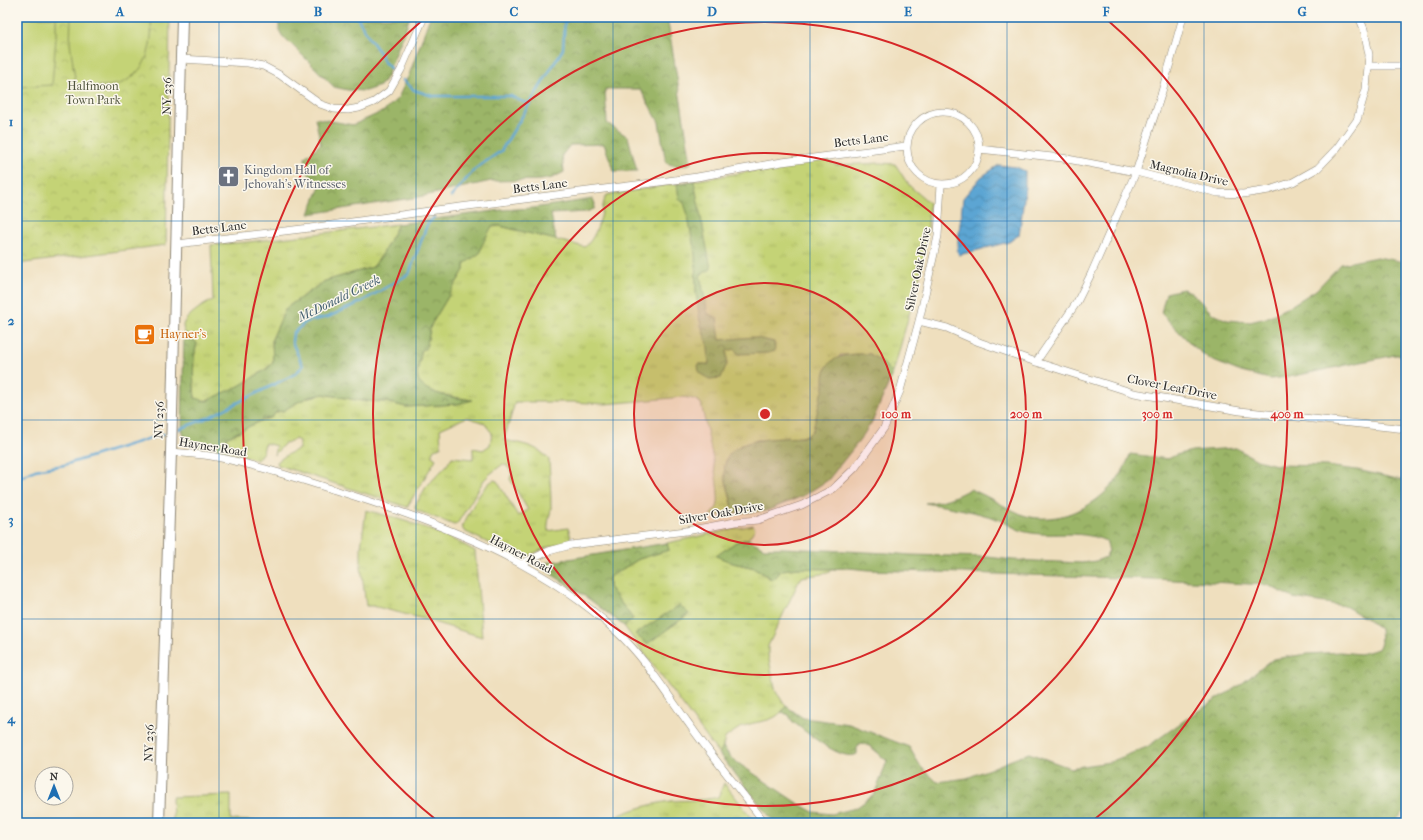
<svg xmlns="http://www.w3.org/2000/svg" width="1423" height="840" font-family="'IM FELL French Canon',serif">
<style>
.grass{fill:url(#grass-tufts);stroke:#787f50}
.forest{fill:url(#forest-crowns);stroke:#637049}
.park{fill:url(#park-crowns);stroke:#787f50}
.pitch{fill:#c4d376;stroke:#787f50}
.water{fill:url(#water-waves);stroke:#44687f}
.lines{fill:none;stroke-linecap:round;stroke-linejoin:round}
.stream{stroke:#5ca5d3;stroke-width:2.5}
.street-casing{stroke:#8d8574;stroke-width:8}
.secondary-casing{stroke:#8d8574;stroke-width:12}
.street{stroke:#fff;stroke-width:7}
.secondary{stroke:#fff;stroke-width:10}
.grid{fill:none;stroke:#1f6fb2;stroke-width:1;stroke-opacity:0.55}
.ring{fill:none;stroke:#d62828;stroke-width:2}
.labels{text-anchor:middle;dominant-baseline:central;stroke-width:3;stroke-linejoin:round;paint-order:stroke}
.park-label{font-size:12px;fill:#51553e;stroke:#fbf7ec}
.street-label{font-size:12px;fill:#2b2b2b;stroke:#fbf7ec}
.worship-label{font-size:12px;fill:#5b616d;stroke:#fbf7ec;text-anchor:start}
.food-label{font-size:12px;fill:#c56008;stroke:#fbf7ec;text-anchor:start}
.water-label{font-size:13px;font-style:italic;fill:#3f5c6e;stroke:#fbf7ec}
.centre{fill:#d62828;stroke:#fbf7ec;stroke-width:2}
.ring-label{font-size:12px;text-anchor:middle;font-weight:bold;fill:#d62828;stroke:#fbf7ec;stroke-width:3;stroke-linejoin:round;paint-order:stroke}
.neatline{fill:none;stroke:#1f6fb2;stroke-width:1.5}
.grid-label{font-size:13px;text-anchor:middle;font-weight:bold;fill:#1f6fb2}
</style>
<defs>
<pattern id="grass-tufts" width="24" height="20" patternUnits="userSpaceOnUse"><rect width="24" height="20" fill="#c4d376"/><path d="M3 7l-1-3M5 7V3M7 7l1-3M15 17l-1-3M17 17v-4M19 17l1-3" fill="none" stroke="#a9b566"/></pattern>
<pattern id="forest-crowns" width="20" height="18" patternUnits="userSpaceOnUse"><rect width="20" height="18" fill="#9bb567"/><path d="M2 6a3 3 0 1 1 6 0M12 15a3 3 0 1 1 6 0" fill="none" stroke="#7f9355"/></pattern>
<pattern id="park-crowns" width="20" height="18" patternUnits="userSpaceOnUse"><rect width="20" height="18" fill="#c4d376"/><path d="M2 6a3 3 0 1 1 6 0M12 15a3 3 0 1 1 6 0" fill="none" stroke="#a9b566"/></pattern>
<pattern id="water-waves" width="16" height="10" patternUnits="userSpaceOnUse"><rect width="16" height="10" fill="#5ca5d3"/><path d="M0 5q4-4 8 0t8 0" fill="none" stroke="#4c87ab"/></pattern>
</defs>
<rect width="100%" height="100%" fill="#fbf7ec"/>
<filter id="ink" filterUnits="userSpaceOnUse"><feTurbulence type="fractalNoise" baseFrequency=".025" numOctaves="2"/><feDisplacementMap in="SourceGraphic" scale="8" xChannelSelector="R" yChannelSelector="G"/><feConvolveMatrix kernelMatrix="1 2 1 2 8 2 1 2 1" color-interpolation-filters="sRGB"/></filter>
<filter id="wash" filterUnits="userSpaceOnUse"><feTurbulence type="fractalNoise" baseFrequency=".012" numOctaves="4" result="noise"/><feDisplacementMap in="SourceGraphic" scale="16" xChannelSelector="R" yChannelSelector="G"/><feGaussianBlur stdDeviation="0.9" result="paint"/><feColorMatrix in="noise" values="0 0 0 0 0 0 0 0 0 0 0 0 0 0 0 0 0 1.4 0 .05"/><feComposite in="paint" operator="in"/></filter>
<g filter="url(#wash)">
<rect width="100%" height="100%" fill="#efdfbe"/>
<path class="grass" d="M825,159L836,165L881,163L895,164C900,171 904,179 909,185C913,190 924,197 929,203L928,230L921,271L893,373L870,354L840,355L824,391L813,430L808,435L802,437L757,440L739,446L725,476L734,513L713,516L711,514C713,512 716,509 717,507C723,496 704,419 701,403L694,399L683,397L605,404L573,402H515L504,440C521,444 538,445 549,460C550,477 551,493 551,509C550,516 547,523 548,531L568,528L571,537L570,542L548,547L528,556H515L464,531L462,527C469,514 481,486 494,480L497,481L518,516L528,510L510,479L512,473L507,466L503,464L490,474L484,480L457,524L454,525L416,510L415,506L426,487L447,465L452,457L473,459V448L483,450L490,445L492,433L484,423L467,417L440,429L441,447L434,449L432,453V456L436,459L407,507L278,465L277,462C284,456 291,452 299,449V441L295,439L284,444L274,455L276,446L265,443L263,452L257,460L226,450H230L226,438L258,422L272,417L276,412L283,411L294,404L309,397L324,394L362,401L386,402L406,407L457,404L471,400C460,397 420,395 417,379C416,370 421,360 421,350L426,348L431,325L464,270V264L466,262L470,230L500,226L585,247C594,239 599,225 602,213C603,207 603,201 607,195Z
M398,224L382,255L373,267L325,281L286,308L272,339L273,363C259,376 226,395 207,400C204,401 199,399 195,398C193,380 192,361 197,343L184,332C184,330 183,328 183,326C184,316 205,304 213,300L211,245L248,242Z
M366,510C404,520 441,531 475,551L482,637L420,618L373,606H366L361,567V547Z
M753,525L755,529L748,539L736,542L717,556L733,563L755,568L772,580L782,570L798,568L836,569L821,574L801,577L768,646V655L776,692L786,706C774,724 762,719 744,726C738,728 731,734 725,738L723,747L719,754L624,626L633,619L609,587V577L639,559L668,550L667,543Z
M724,783L756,823H602C624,812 647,804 672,801C687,800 703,801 718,797Z
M231,795V820L272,822V823H173L172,797Z"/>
<path class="forest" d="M279,17H410L387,76L380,86L365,91L348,90L334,87L288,41C278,34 279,29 279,17Z
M430,17H667L691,163C682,167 675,166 666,163L659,122L640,89H605L607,123L628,137L637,171H614L604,144L570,145L562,155L564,172L552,178L541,180L491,181L419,197L309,214L320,186L307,172L305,157L321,144L315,118L353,125L384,111L398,98L409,75Z
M694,181L711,269L700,275L708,314L717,318L720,340L753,337L774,342L775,351L768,353L738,354L735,349L727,351V363L721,378L709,379L699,373L698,364H709L708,347L700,321L696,293L695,254L687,212L684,203L679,199L677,184Z
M593,199L595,204L594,209L586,212L551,214L556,240L500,226H492L481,247L480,253L464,264V270L431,325L426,348L421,351C421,360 416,369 418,378C420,394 460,399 473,400L457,404L406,407L386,402L362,401L324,394L309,397L294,404L283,411L276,412L272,417L258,422L226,438L231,445L230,450H226C217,449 192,448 187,442C183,438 183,431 182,427L184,332L197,343C192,361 193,380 195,398L206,401L239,386L267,369L273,363L272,339L286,308L325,281L373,267L382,255L398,224L501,210L533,208Z
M1377,257L1404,262L1406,260V355H1395L1294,376L1270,379L1241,372L1211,360L1192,345L1161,313L1166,293L1183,289L1191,292L1213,314L1227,320L1250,322L1266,318L1292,305L1316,290L1341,264Z
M855,354H870L879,360L893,373L873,420L860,440L828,480L803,496L766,511L734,513C732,501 728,489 725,477C718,435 776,439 802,437L808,435L813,430L821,395C825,390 824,386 824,380C824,360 838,356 855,354Z
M1236,448L1257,460L1276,465L1326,466L1357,470L1406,481V810L1393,823H1201L1198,819L1187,823H775L719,754L723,747L732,759L797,803L813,812L832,814L856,808L874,795L882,775L887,761L870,746L860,743L857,748V754C842,763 805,731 792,721L789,715L784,713L781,714L786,706L803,718L849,724L909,747L921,767L937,782L967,778L1029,753L1070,768L1110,762L1147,747L1192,715L1240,685L1273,659L1308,654L1340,652L1360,654L1378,649L1381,643L1380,629L1367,619L1345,606L1293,598L1268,585L1154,579L869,570L848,568L825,569L798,568L782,570L773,580L755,568L733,563L716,556L736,542L748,539L764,548H783L888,553L910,555L987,557L1013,560L1082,563L1096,561L1106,557L1109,551L1106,541C1077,528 1051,539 1022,531C1013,528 1006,522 997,519C974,511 950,507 925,503C941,503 957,496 970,489C989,496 1005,508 1023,515C1066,529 1118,495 1130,454L1168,459L1176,455L1192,451Z
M667,543L669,550L639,559L609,577V587L633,619L624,626L589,599L544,569V563Z
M680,605L689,614L647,644L635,634Z"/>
<path class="park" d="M17,17H170L166,245L17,264Z"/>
<path class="pitch" d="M17,17H56V38L52,85L17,87Z
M71,17H151C152,39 151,61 133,76C129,79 124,83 119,84C106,87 90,86 76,86L70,43Z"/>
<path class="water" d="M999,165L1016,167L1025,171V192L1019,235L1009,242L959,255L957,250L963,198L981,177Z"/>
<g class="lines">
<path class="stream" d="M357,17L370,39L380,53L384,62L392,70
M403,80L414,90L433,96H511L523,102L529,103
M451,197L475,169L501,151L563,49L565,17
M179,429L205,419L295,374L303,366L292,342L293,333L306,322L328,317L361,302L409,274L427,225L434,217
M17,479L35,470L64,465L164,434"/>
</g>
</g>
<g filter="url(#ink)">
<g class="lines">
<defs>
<path id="street" d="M181,59L248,63L263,66L280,75L320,104L334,109L348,110L359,108L374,102L389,91L401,70L424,17
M1368,66H1406
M907 148a36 36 0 1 1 72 0a36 36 0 1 1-72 0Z
M979,149L1062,158L1136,172L1218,193L1243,194L1269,190L1293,182L1318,168L1337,148L1357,120L1366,89L1369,55L1364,29L1359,17
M177,244L310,228L436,210L652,183L697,177L782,162L906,146
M919,321L947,328L979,342L1036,362L1134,393L1240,411L1406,429
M1036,362L1077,302L1091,274L1136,172L1161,95L1183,17
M171,452C184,453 198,454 211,456C254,464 296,478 338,491C437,522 540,560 617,632C646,659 666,693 689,724C713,758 740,790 765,823
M521,564L549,551L571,545L686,531L735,522L758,520L802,505L833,489L855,468L884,428L900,391L919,321L938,236L941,184"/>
<path id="secondary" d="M159,823L171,452L182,17"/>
</defs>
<use href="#street" class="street-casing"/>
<use href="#secondary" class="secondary-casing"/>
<use href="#street" class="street"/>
<use href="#secondary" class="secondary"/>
</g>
</g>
<path class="grid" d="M219,17V823M416,17V823M613,17V823M810,17V823M1007,17V823M1204,17V823M17,221H1406M17,420H1406M17,619H1406"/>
<circle cx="765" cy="414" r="131" fill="#d62828" fill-opacity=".12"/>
<g class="ring">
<circle cx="765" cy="414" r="131"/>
<circle cx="765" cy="414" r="261"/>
<circle cx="765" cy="414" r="392"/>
<path d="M440 823A522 522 0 0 1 426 17M1104 17A522 522 0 0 1 1090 823"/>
</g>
<defs>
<symbol id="church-square" viewBox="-11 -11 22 22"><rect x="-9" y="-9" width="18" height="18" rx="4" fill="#6b7280" stroke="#fbf7ec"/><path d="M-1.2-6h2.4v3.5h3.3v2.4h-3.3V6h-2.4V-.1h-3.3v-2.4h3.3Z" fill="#fff"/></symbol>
<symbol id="cafe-square" viewBox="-11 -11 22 22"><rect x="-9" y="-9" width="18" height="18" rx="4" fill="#e8710a" stroke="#fbf7ec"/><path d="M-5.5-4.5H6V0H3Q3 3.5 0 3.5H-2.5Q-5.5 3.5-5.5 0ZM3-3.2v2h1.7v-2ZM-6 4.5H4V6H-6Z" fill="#fff"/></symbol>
</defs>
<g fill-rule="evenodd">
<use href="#church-square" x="216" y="164" width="25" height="25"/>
<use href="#cafe-square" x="132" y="322" width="25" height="25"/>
</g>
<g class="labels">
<g class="park-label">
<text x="93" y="86">Halfmoon<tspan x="93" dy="14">Town Park</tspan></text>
</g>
<g class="street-label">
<text transform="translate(167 96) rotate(-89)">NY 236</text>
<text transform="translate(861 140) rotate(-7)">Betts Lane</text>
<text transform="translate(1189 173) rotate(13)">Magnolia Drive</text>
<text transform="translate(540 186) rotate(-7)">Betts Lane</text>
<text transform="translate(219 228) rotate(-7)">Betts Lane</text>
<text transform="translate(918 269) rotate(-78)">Silver Oak Drive</text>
<text transform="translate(1172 387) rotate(11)">Clover Leaf Drive</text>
<text transform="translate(159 420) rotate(-88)">NY 236</text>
<text transform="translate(213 447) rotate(9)">Hayner Road</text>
<text transform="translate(721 513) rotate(-10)">Silver Oak Drive</text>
<text transform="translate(521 554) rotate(28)">Hayner Road</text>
<text transform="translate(149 743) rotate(-88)">NY 236</text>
</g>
<g class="worship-label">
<text x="244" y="170">Kingdom Hall of<tspan x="244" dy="14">Jehovah’s Witnesses</tspan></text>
</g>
<g class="food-label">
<text x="160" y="334">Hayner's</text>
</g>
<g class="water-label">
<text transform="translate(339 298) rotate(-26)">McDonald Creek</text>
</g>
</g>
<circle cx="765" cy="414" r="6" class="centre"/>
<g class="ring-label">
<text x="896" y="418">100 m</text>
<text x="1026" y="418">200 m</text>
<text x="1157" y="418">300 m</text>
<text x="1287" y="418">400 m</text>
</g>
<rect width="1423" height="840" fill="none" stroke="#fbf7ec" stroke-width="44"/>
<g transform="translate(54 786)"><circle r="19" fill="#fbf7ec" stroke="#a8a59f"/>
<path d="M0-3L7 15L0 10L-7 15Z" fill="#1f6fb2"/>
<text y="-6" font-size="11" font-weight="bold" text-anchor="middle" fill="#2b2b2b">N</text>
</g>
<rect x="22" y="22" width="1379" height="796" class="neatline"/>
<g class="grid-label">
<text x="120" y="16">A</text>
<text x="318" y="16">B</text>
<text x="514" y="16">C</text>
<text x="712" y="16">D</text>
<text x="908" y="16">E</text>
<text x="1106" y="16">F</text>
<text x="1302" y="16">G</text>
<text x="11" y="126">1</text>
<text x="11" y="325">2</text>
<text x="11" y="524">3</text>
<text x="11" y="723">4</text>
</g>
</svg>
